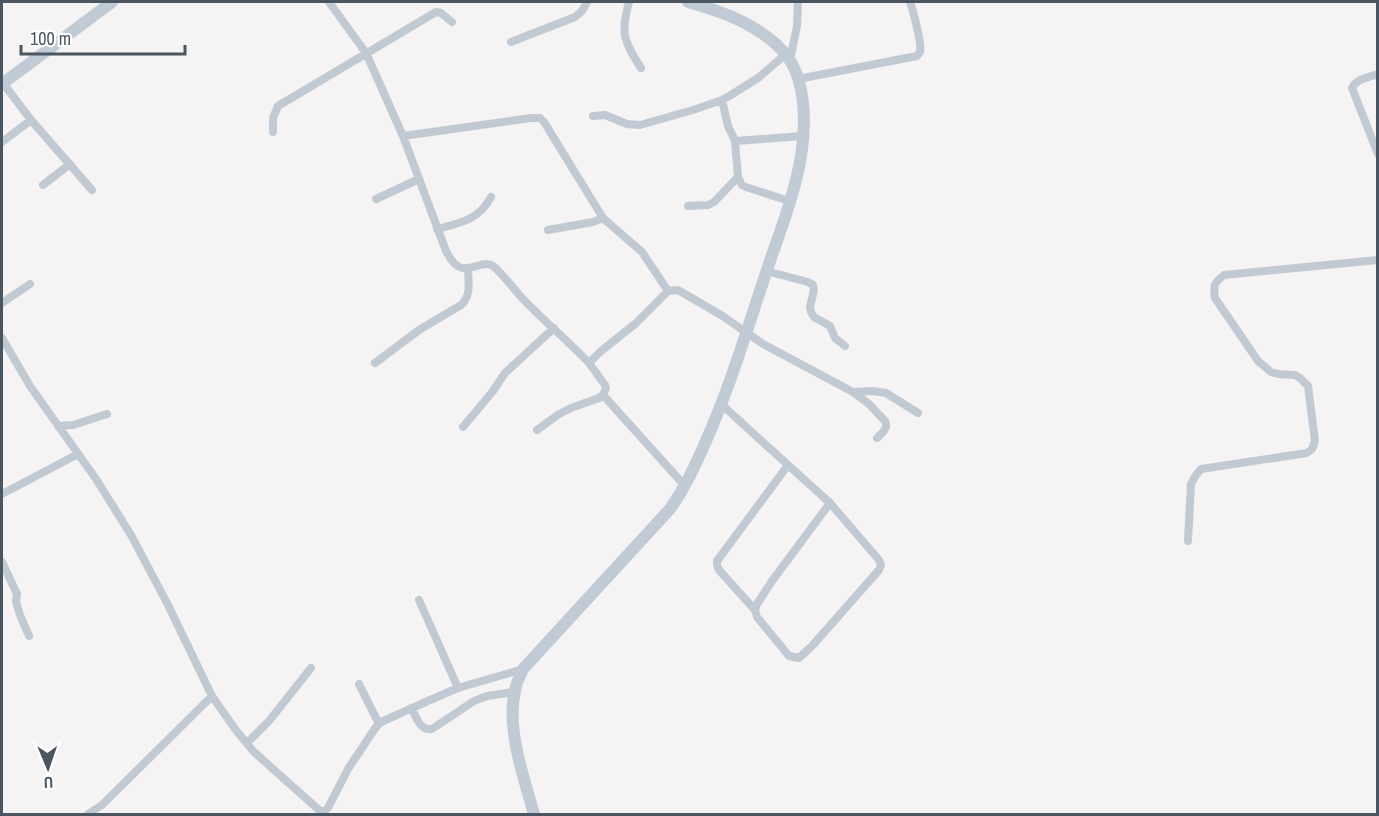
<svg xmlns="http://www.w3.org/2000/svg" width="1379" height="816" font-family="'Archivo Narrow',sans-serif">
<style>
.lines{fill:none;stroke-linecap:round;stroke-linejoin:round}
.street{stroke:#c1cad2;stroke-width:8}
.secondary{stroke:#c1cbd6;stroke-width:12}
</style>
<rect width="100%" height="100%" fill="#f5f3f3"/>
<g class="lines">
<path class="street" d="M329,2L366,53L403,136L446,251C463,285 477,257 493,266C500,271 515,290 522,298C543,320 567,340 589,363L601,351L635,324L668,291L678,290L721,315L763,344L853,392L869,404L885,421C889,428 882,433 877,438
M629,2C620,34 624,41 641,68
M511,42L575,17L582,11L587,2
M790,60L797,26L798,2
M1378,74C1369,77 1356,79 1352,88L1378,154
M798,79L917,56C918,55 919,53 920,52C922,44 913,10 910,2
M3,83L31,120L92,190
M722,100L728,126L735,141L738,177L742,185L746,187L789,201
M593,116L605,115L627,124L640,125L693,110L722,100L731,95L758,78L786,54
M273,132V118L278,106L436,12L441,13L452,22
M403,136L531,118H540L544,122L603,218L642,252L668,291
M735,141L803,136
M2,142L31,120
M43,185L70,164
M376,199L419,179
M688,206L708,205L714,202L738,177
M437,229C460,223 479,220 491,197
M548,230L593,222L603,218
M766,271L808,282L813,285L814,290L810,307L811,312L814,317L830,326L835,338L845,346
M2,303L30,284
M2,338L30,386L96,479L131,535L167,603L212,696L235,729L254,752L319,810L323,812L328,808L348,769L376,727L381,722L430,700L458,688L523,669
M375,363L419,330L461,305C472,295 468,282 468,268
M853,392L873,391L886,393L918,413
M603,395L685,486
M722,405L830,503L772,581L757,604L755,610L757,617L789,656L799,658L812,646L879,570L881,565L879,560L830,503
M58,426L73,425L107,414
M463,427L493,391L505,373L554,328
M537,430L559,414L571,408L599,398L603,395L606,388L605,385L589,363
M2,494L78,454
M1188,541L1191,484L1196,475L1201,469L1307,453L1312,449L1315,441L1308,386L1300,378L1295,375L1278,374L1271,372L1258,361L1215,298C1213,285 1214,283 1224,275L1378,260
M2,562L17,594L16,602L20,615L29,636
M419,600L458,688
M755,610L719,570L717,565V561L788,465
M359,684L379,724
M411,708C417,718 420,731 432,729L474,701L487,696L514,692
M247,743L269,721L311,668
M88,814L102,805L212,696"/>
<path class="secondary" d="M2,84L112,2
M534,814C524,778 506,728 515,691C516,683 520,676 523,669L670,509C686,486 695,466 706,441C729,389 745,336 763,282C776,241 794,199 801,156C806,127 806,84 789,59C786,53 781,50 777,45C752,22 720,11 688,2"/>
</g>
<rect width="1379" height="816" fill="none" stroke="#4a5661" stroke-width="6"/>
<g transform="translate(48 768) rotate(178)" stroke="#ffffff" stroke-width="4.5" paint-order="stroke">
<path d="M0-4.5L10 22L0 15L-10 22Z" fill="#4a5661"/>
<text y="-9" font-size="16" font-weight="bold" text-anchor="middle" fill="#4a5661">U</text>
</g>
<path d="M21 45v9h164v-9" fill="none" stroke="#4a5661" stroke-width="3"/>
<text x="30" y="45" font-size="18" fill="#4a5661" stroke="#ffffff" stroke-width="4.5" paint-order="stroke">100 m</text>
</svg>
